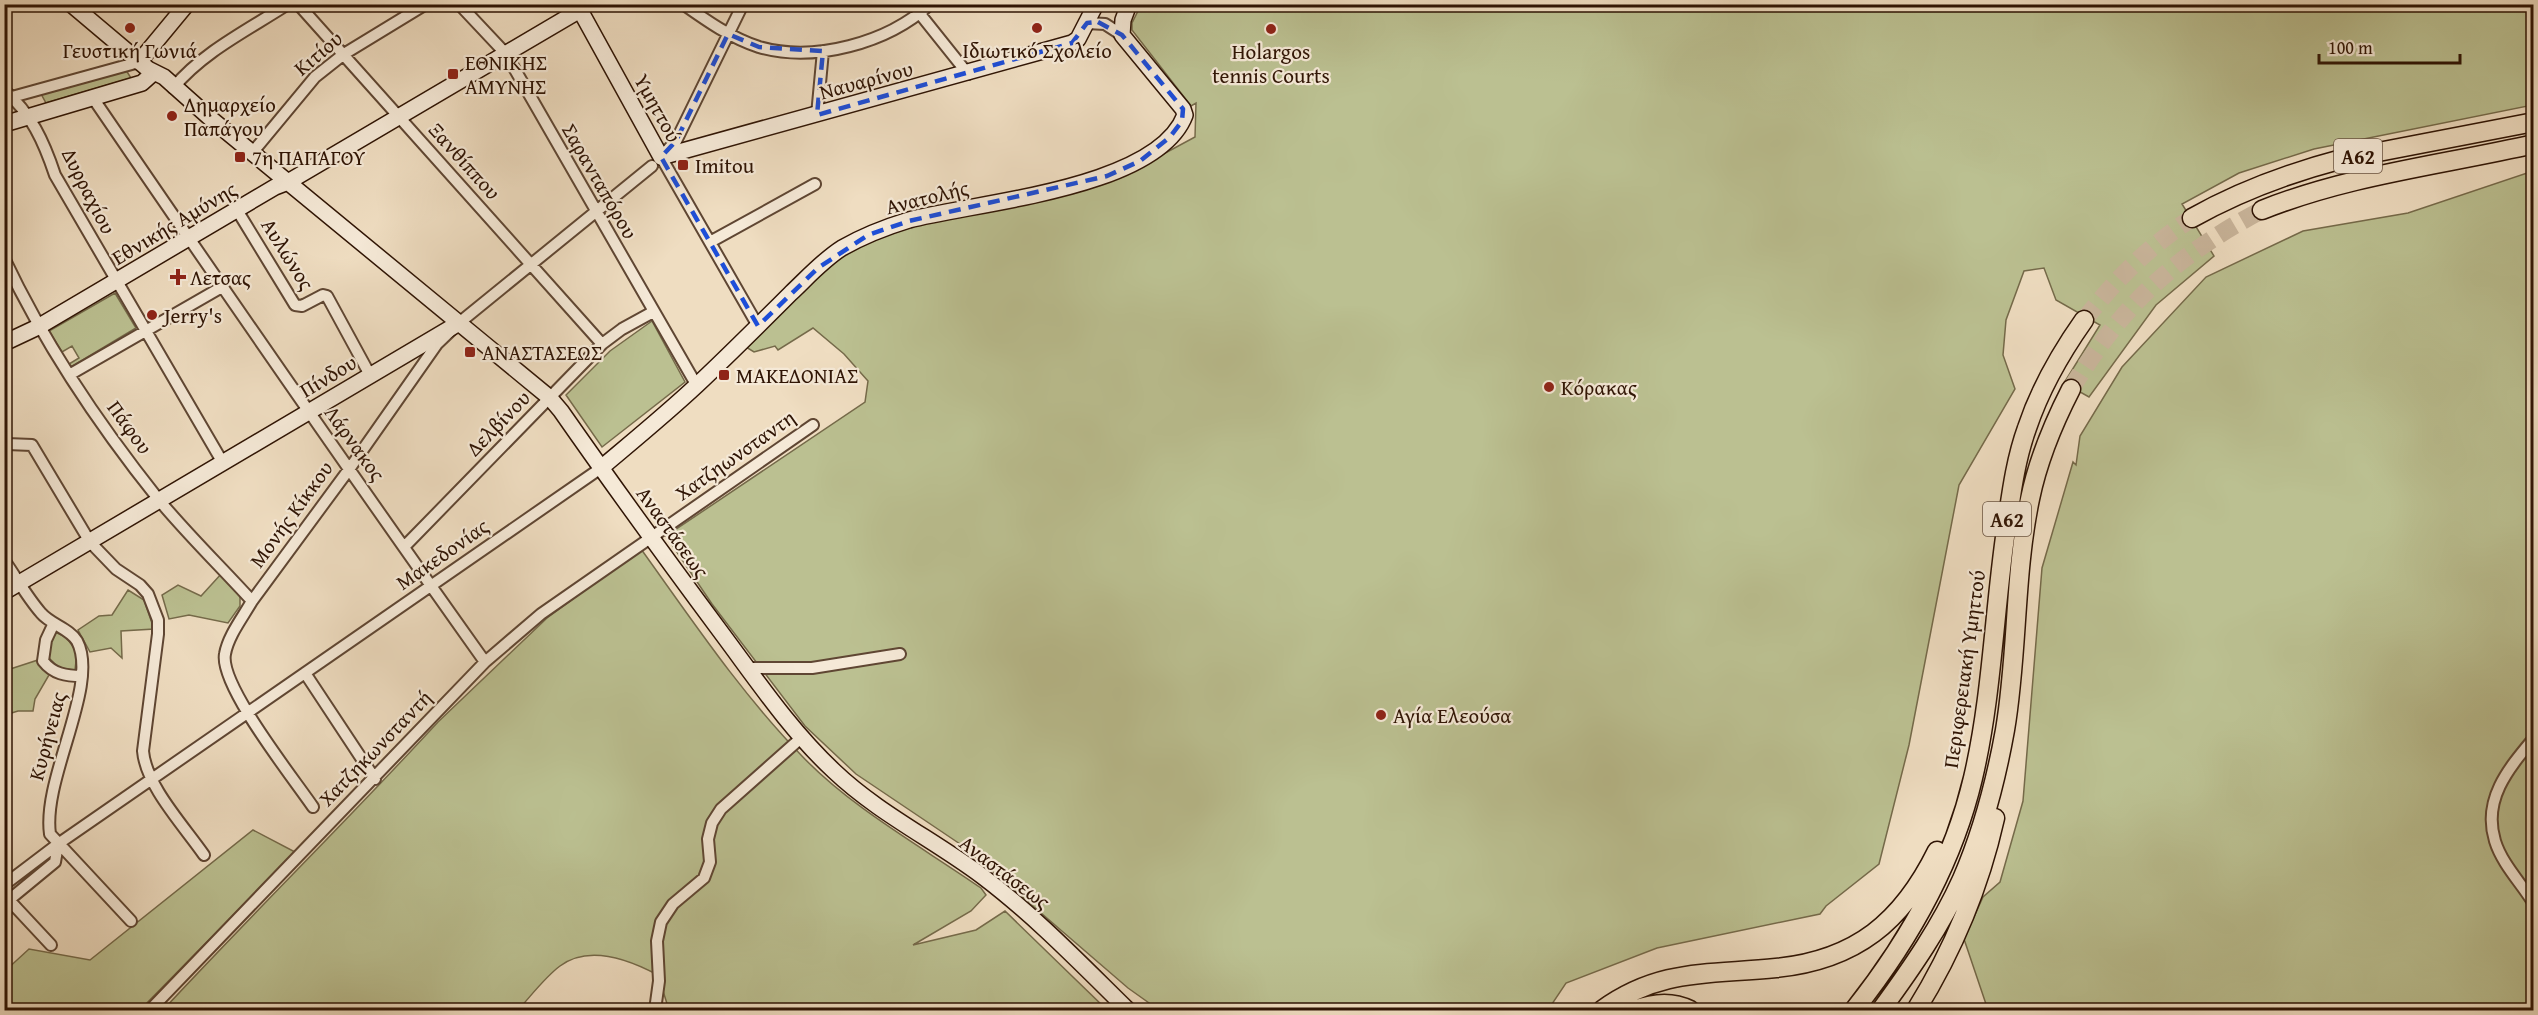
<svg xmlns="http://www.w3.org/2000/svg" width="2538" height="1015" font-family="'Gentium Book Plus',serif">
<style>
.green{fill:#bbc091;stroke:#756a4a;stroke-width:1.5}
.lines{fill:none;stroke-linecap:round;stroke-linejoin:round}
.highway-tunnel{stroke:#c9b59b;stroke-width:18;stroke-dasharray:18 9;stroke-linecap:butt}
.street-casing{stroke:#5f4633;stroke-width:14}
.secondary-casing{stroke:#2f1404;stroke-width:18}
.highway-casing{stroke:#2f1404;stroke-width:21}
.street{stroke:#f5e9d7;stroke-width:10}
.secondary{stroke:#f5e9d7;stroke-width:15}
.highway{stroke:#efddc1;stroke-width:18}
.marked{fill:none;stroke:#1d4ed8;stroke-width:4.5;stroke-dasharray:12 8;stroke-linejoin:round}
.poi-dot{fill:#8f2418;stroke:#f5e9d7;stroke-width:2}
.labels{text-anchor:middle;dominant-baseline:central;stroke-width:4.5;stroke-linejoin:round;paint-order:stroke}
.shield{fill:#f5e9d7;stroke:#6a5443;stroke-width:1.5}
.shield-label{font-size:20px;font-weight:bold;fill:#2f1404}
.poi-label{font-size:21px;fill:#2f1404;stroke:#f5e9d7;text-anchor:start}
.street-label{font-size:21px;fill:#2f1404;stroke:#f5e9d7}
</style>
<rect width="100%" height="100%" fill="#efddc1"/>
<filter id="stains"><feTurbulence type="fractalNoise" baseFrequency=".00333" numOctaves="4"/><feColorMatrix values="0 0 0 0 .2 0 0 0 0 .09 0 0 0 0 .02 0 0 0 .5 -.17"/></filter>
<radialGradient id="worn" r=".72"><stop offset=".6" stop-color="#630" stop-opacity="0"/><stop offset="1" stop-color="#630" stop-opacity=".3"/></radialGradient>
<path class="green" d="M1141,5H2533V105L2314,149L2239,173L2182,204L2214,256L2156,305L2089,397L2064,383L2100,325L2056,300L2044,268L2024,271L2006,320L2003,355L2015,389L1959,485L1909,745L1879,864L1826,906L1820,914L1657,948L1566,983L1548,1010H1159L1128,988L963,846L856,774L805,726L712,604L666,536L865,402L868,381L844,354L813,328L778,350L775,346L754,352L746,347L819,271L863,241L911,224L1145,164L1195,137L1196,103L1191,106L1132,30V23Z
M124,67L131,78L46,103L40,92Z
M2533,171V1010H1988L1964,939L1983,897L2000,882L2023,801L2042,568L2073,462L2076,465L2080,436L2122,367L2206,277L2303,231L2408,213Z
M115,293L136,328L71,367L69,364L79,358L72,346L62,352L49,331Z
M652,321L685,382L602,447L566,395L610,351Z
M641,549C692,620 740,692 801,755C850,807 922,847 981,888L986,895L971,911L913,945L976,930L1005,911L1107,1010H669L658,975C630,960 589,944 560,966C545,977 531,996 518,1010H163C253,913 348,820 438,722L547,618Z
M222,573L240,589V606L228,623L189,615L169,619L162,595L178,585L201,596Z
M128,590L144,600L154,629L121,631L122,658L111,648L90,652L78,630L99,616L112,615Z
M55,632L66,637L77,652L75,670L59,668L47,656Z
M38,660L49,675L35,699L33,711H18L5,715L4,671Z
M253,830L295,852L140,1010H5V971L29,949L90,960Z"/>
<g class="lines">
<path class="highway-tunnel" d="M2084,320C2118,277 2146,249 2192,218
M2071,389C2122,305 2175,256 2262,210"/>
<defs>
<path id="street" d="M298,4L602,344
M459,4L506,54L697,386
M683,4C707,21 731,38 759,47C814,63 888,43 930,4
M743,4L676,141L661,157L758,326
M912,4L968,74
M1087,23L1105,24L1122,35
M173,88C204,51 248,30 288,4
M4,90C31,113 44,142 55,175L223,463
M12,97L139,62
M93,98C222,287 352,475 485,662
M817,115L823,51
M252,153L315,77L344,54L426,4
M237,210L295,305L302,306L323,295L327,296L370,375
M710,242L815,184
M4,258C45,345 99,425 159,500C188,535 221,567 252,601
M69,375L222,287
M4,438L7,444L32,445L90,542L116,569L140,585L148,594L158,620V634L143,751C146,786 184,826 204,855
M404,547L602,344L622,329L653,312
M4,560C16,577 27,597 41,613C50,624 70,629 77,641C100,685 42,778 50,834L131,921
M54,623L46,640L43,661C53,674 66,676 82,676
M748,668H812L900,654
M305,673L375,779
M2534,738C2509,768 2482,799 2495,841C2502,864 2522,884 2534,904
M313,807C294,779 219,685 225,654C228,636 243,617 252,601L350,468L437,344L459,323L652,166
M4,885L58,844L601,468
M9,900L51,945
M4,904L55,862L58,844
M150,1010L485,662L541,614L813,425
M655,1010L659,981L657,941L661,922L673,904L704,878L710,862L708,839L712,823L721,809L801,738"/>
<path id="secondary" d="M71,4L148,69L164,77L210,118L550,398L561,411C614,487 668,561 723,635C758,682 791,731 834,771C878,813 934,840 982,876C1035,916 1081,964 1128,1010
M139,62L187,4
M4,124L142,83L151,75
M4,343L38,327L275,187L288,182L580,10L661,157L1072,43L1078,39L1096,4
M601,468C633,441 666,414 697,385C729,355 760,324 791,293C807,278 823,260 842,248C863,236 886,227 909,220C977,202 1157,189 1185,115L1183,109L1122,35L1123,20L1129,4
M4,592L459,323"/>
<path id="highway" d="M2262,210C2349,175 2442,165 2534,144
M2192,218C2240,191 2289,173 2342,159L2534,122
M1602,1010C1660,968 1709,975 1776,968C1856,960 1902,922 1937,851
M1635,1010C1653,1003 1672,1001 1690,1010
M1854,1010C1908,942 1953,863 1973,778C1992,697 1994,612 2006,530C2011,496 2015,461 2027,428C2040,389 2060,354 2084,320
M1881,1010C1911,969 1941,926 1962,879C1982,833 1996,780 2005,730C2018,654 2014,575 2030,499C2038,460 2053,424 2071,389
M1916,1010C1952,952 1980,885 1995,818"/>
</defs>
<use href="#street" class="street-casing"/>
<use href="#secondary" class="secondary-casing"/>
<use href="#highway" class="highway-casing"/>
<use href="#street" class="street"/>
<use href="#secondary" class="secondary"/>
<use href="#highway" class="highway"/>
</g>
<path class="marked" d="M1098,22L1122,35L1183,109L1182,121L1170,137L1140,161L1107,176L909,221L868,235L818,268L758,326L661,157L676,141L728,34L759,47L823,51L817,115L1072,43L1087,23Z"/>
<g class="poi-dot">
<circle cx="130" cy="28" r="6"/>
<circle cx="1037" cy="28" r="6"/>
<circle cx="1271" cy="29" r="6"/>
<rect x="447" y="68" width="12" height="12" rx="3"/>
<circle cx="172" cy="116" r="6"/>
<rect x="234" y="151" width="12" height="12" rx="3"/>
<rect x="677" y="159" width="12" height="12" rx="3"/>
<path d="M175 268h6v6h6v6h-6v6h-6v-6h-6v-6h6z"/>
<circle cx="152" cy="315" r="6"/>
<rect x="464" y="346" width="12" height="12" rx="3"/>
<rect x="718" y="369" width="12" height="12" rx="3"/>
<circle cx="1549" cy="387" r="6"/>
<circle cx="1381" cy="715" r="6"/>
</g>
<g class="labels">
<g class="shield">
<rect x="2334" y="139" width="48" height="34" rx="4.5"/>
<rect x="1983" y="502" width="48" height="34" rx="4.5"/>
</g>
<g class="shield-label">
<text x="2358" y="156">Α62</text>
<text x="2007" y="519">Α62</text>
</g>
<g class="poi-label">
<text x="130" y="50" text-anchor="middle">Γευστική Γωνιά</text>
<text x="1037" y="50" text-anchor="middle">Ιδιωτικό Σχολείο</text>
<text x="1271" y="51" text-anchor="middle">Holargos<tspan x="1271" dy="24">tennis Courts</tspan></text>
<text x="465" y="62">ΕΘΝΙΚΗΣ<tspan x="465" dy="24">ΑΜΥΝΗΣ</tspan></text>
<text x="184" y="104">Δημαρχείο<tspan x="184" dy="24">Παπάγου</tspan></text>
<text x="252" y="157">7η ΠΑΠΑΓΟΥ</text>
<text x="695" y="165">Imitou</text>
<text x="190" y="277">Λετσας</text>
<text x="164" y="315">Jerry's</text>
<text x="482" y="352">ΑΝΑΣΤΑΣΕΩΣ</text>
<text x="736" y="375">ΜΑΚΕΔΟΝΙΑΣ</text>
<text x="1561" y="387">Κόρακας</text>
<text x="1393" y="715">Αγία Ελεούσα</text>
</g>
<g class="street-label">
<text transform="translate(318 53) rotate(-40)">Κιτίου</text>
<text transform="translate(866 80) rotate(-15)">Ναυαρίνου</text>
<text transform="translate(658 108) rotate(61)">Υμηττού</text>
<text transform="translate(465 161) rotate(48)">Ξανθίππου</text>
<text transform="translate(600 181) rotate(60)">Σαρανταπόρου</text>
<text transform="translate(89 191) rotate(63)">Δυρραχίου</text>
<text transform="translate(927 197) rotate(-14)">Ανατολής</text>
<text transform="translate(174 223) rotate(-31)">Εθνικής Αμύνης</text>
<text transform="translate(288 254) rotate(58)">Αυλώνος</text>
<text transform="translate(328 376) rotate(-31)">Πίνδου</text>
<text transform="translate(498 423) rotate(-46)">Δελβίνου</text>
<text transform="translate(130 427) rotate(54)">Πάφου</text>
<text transform="translate(355 443) rotate(54)">Λάρνακος</text>
<text transform="translate(735 455) rotate(-35)">Χατζηωνσταντη</text>
<text transform="translate(291 514) rotate(-54)">Μονής Κίκκου</text>
<text transform="translate(673 532) rotate(54)">Αναστάσεως</text>
<text transform="translate(442 554) rotate(-35)">Μακεδονίας</text>
<text transform="translate(1964 669) rotate(-82)">Περιφερειακή Υμηττού</text>
<text transform="translate(47 736) rotate(-75)">Κυρήνειας</text>
<text transform="translate(375 748) rotate(-46)">Χατζηκωνσταντή</text>
<text transform="translate(1005 872) rotate(37)">Αναστάσεως</text>
</g>
</g>
<rect width="2538" height="1015" fill="none" stroke="#efddc1" stroke-width="24"/>
<rect x="6" y="6" width="2526" height="1003" fill="none" stroke="#2f1404" stroke-width="3"/>
<rect x="12" y="12" width="2514" height="991" fill="none" stroke="#2f1404" stroke-width="1.5"/>
<path d="M2319 54v9h141v-9" fill="none" stroke="#2f1404" stroke-width="3"/>
<text x="2328" y="54" font-size="18" fill="#2f1404" stroke="#f5e9d7" stroke-width="4.5" paint-order="stroke">100 m</text>
<rect width="100%" height="100%" filter="url(#stains)"/>
<rect width="100%" height="100%" fill="url(#worn)"/>
</svg>
